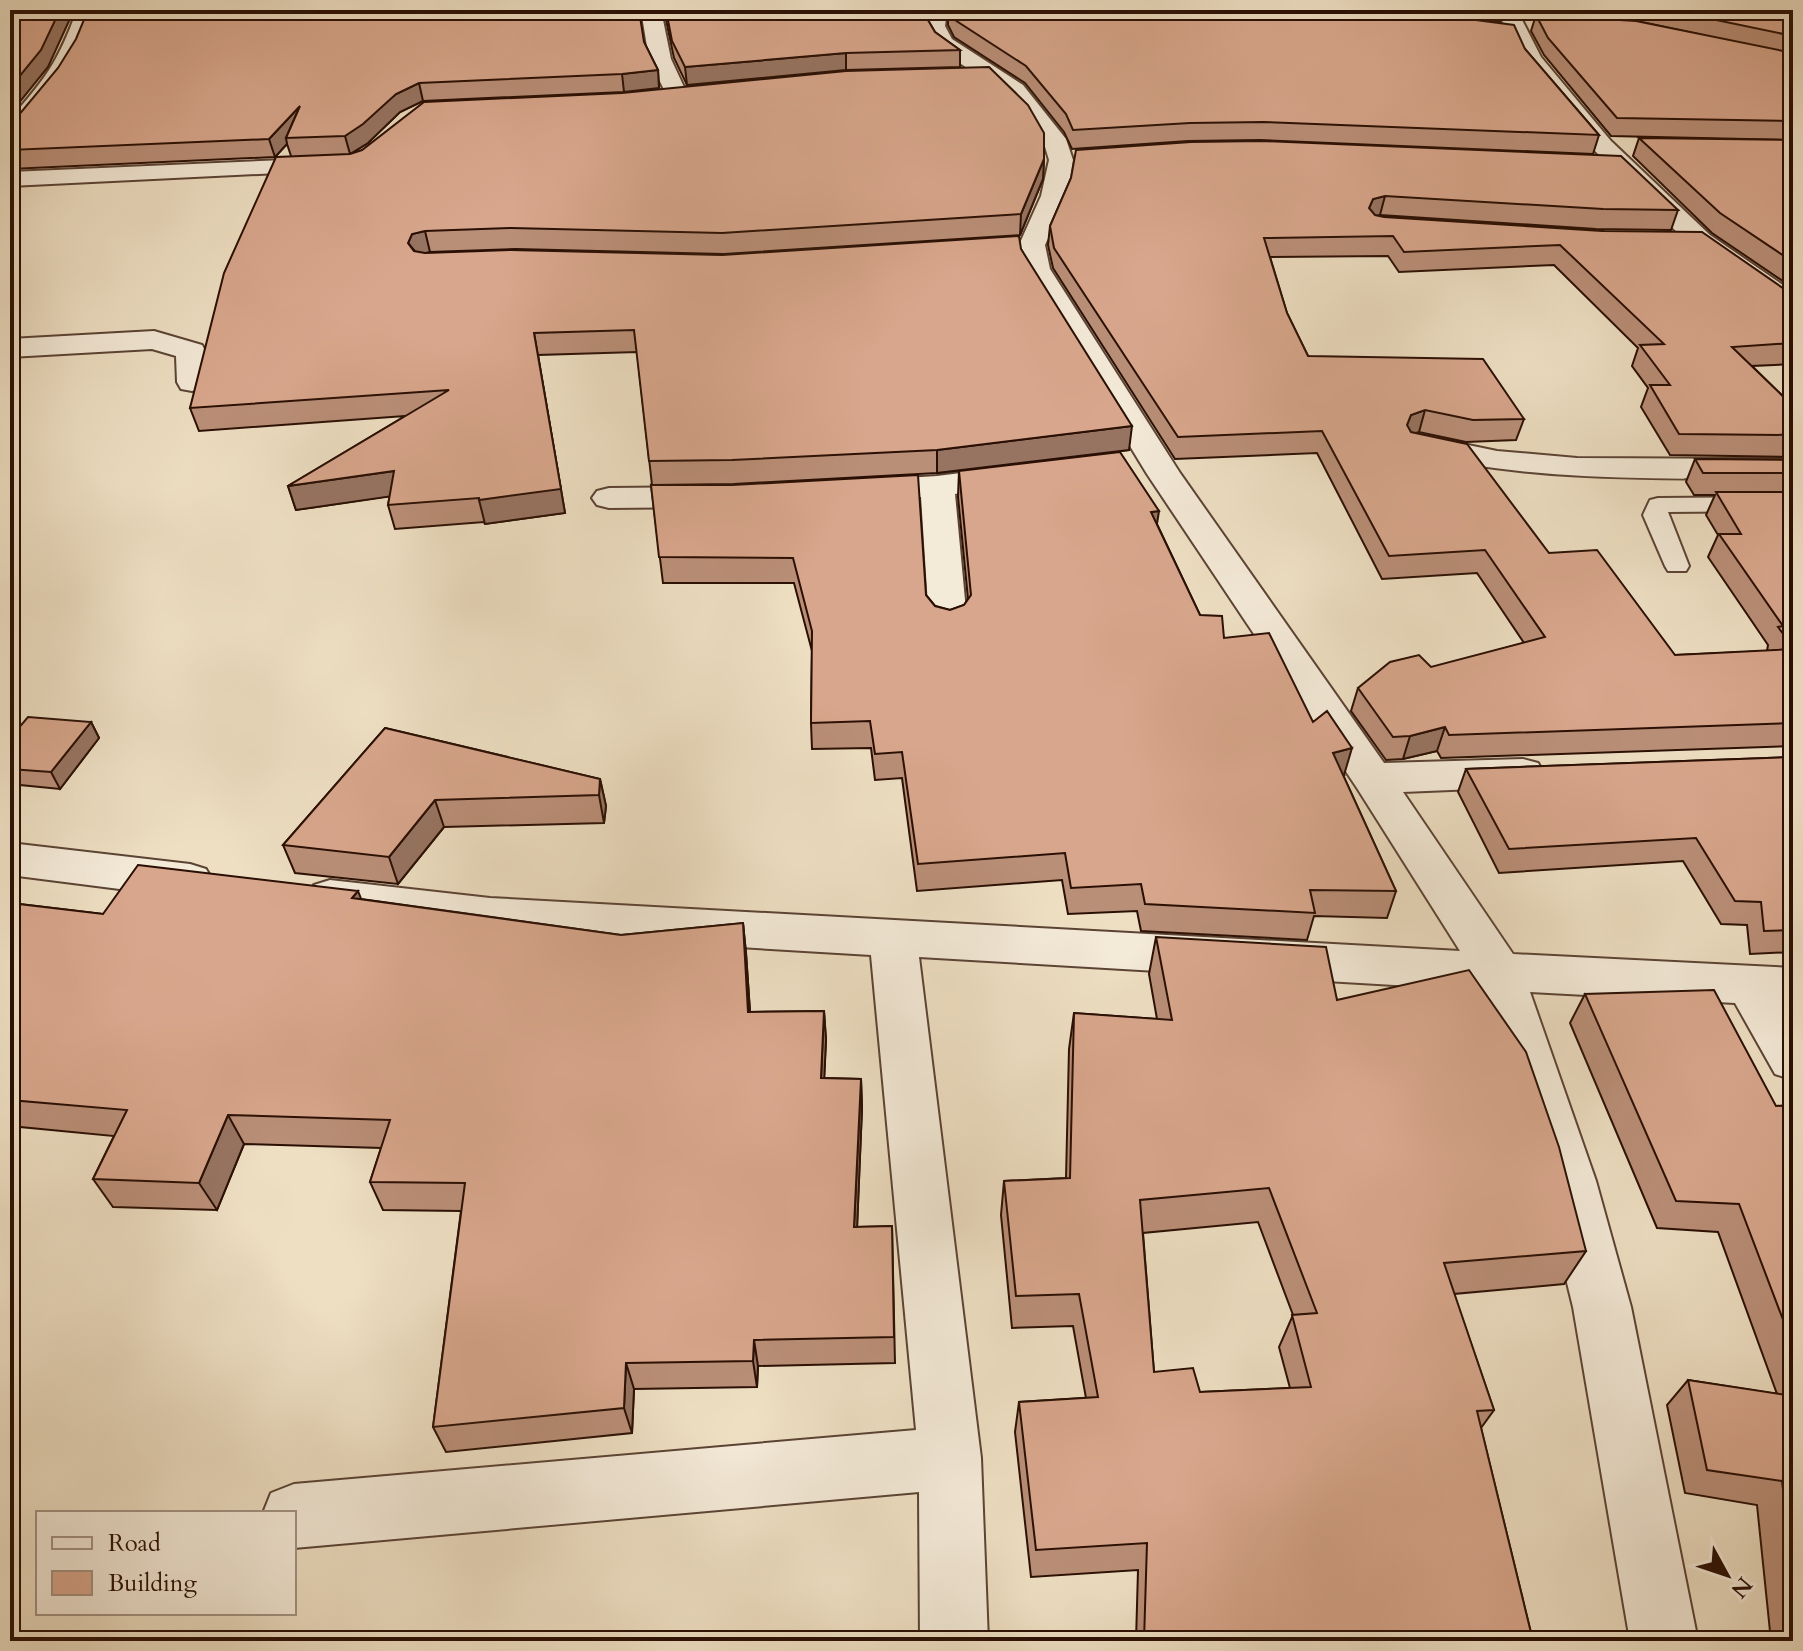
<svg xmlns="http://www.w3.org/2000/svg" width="1803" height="1651" font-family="Cardo,serif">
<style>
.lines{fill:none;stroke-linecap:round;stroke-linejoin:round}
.lane-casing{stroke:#5b4334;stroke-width:4}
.street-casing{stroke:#5b4334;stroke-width:4}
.lane{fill:#f4ead8;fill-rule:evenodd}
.street{fill:#f4ead8;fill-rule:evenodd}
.wall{fill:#ba8f78;stroke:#2a0f04;stroke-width:2;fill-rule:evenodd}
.shaded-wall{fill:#977462;stroke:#2a0f04;stroke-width:2}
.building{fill:#d8a68c;stroke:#2a0f04;stroke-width:2;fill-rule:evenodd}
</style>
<rect width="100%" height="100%" fill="#eedfc3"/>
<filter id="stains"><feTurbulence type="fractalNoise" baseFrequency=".0025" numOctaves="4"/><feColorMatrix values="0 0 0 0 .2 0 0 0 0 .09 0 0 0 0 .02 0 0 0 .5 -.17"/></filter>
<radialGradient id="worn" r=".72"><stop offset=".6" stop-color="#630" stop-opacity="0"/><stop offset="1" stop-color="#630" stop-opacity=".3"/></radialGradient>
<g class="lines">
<defs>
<path id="lane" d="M1793,497V511L1668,512L1689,566L1686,571H1668L1665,566L1643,515L1650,500L1658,498Z"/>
<path id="street" d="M77,10H97C77,71 59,90 18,138L10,140V119C46,78 58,62 77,10Z
M641,10H661L671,59L684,87L728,82L739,89L736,94L677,102L669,100L649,59Z
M927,10H947L945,26L952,39L1023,85L1066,139L1073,160L1067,196L1045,245L1050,269L1180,473L1384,763L1523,759L1538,763L1544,773L1538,783L1523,787L1403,792L1513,954L1793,968V1006H1788L1793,1015V1080L1775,1074L1735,1003L1530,992L1596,1181L1631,1307L1698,1641H1630L1573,1307L1542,1181L1480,990L919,957L981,1458L988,1641H920L919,1492L294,1548V1513H263L271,1493L294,1484L916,1430L871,955L490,932L330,914L314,909L307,897L314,885L330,880L490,898L1460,951L1357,788L1147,474L1022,269L1019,245L1041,196L1049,160L1043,140L1007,95L936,47L925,26Z
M1497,10H1517L1541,57L1611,141L1710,235L1793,292V314L1783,311L1692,247L1595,151L1523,64Z
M331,158L340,160L343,165L340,170L10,186V172Z
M154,331L202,345C209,355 210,378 203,389L192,391L181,389L177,382L176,356L152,349L10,357V339Z
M1420,435L1497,451L1577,458L1793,459V479C1663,478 1535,483 1408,452L1404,445L1408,438Z
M1017,466L1029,469L1034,476L1029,483L955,494L967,621L961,629L948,633L935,629L929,621L921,497L858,501L846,498L841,491L846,484L858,481L937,476Z
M714,487L726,490L731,497L726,504L714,507L609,508L597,505L592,498L597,491L609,488Z
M10,843L190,864L206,869L213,881L206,893L190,898L10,875Z"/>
</defs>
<use href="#lane" class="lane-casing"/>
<use href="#street" class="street-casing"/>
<use href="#lane" class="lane"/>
<use href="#street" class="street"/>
</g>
<path class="wall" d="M664,10H925V15L935,32L960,50V67L846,70L687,85L674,58Z
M948,10L1525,49L1599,135L1593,154L1260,140L1188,141L1072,149L1064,132L1025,83L954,37L948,25Z
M1408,10H1503L1500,22Z
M1520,10H1793V140L1611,136L1544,55L1531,31L1536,15L1698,34L1632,20L1522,12Z
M644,42L658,70L659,88L624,92L423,101L400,112L368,143L351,154L1044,159L1043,179L1020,235L724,254L515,249L430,252L722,255L1021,249L1129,450L937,473L734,484L652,485L637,352L538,355L565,513L485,524L484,522L395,529L388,505L390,496L296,510L288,486L405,416L199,431L190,408L291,156L287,144L275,157L10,169V122Z
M1639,138L1793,140V288L1712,233L1633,156Z
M1071,178L1678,210L1671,230L1596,229L1380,215L1377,216L1384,217L1602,231L1793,293V364L1752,366L1793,406V457L1670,455L1641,407L1648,388L1632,366L1638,348L1554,265L1399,272L1388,256L1270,257L1287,313L1308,356L1524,419L1516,440L1466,442L1419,432L1417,433L1549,553L1675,655L1767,651L1768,645L1708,557L1718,535L1706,515L1715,495H1694L1686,482L1695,459L1793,460V746L1441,758L1437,751L1403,759L1386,760L1351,711L1358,688L1524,643L1477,573L1382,579L1317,453L1175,459L1053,268L1048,245L1050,226Z
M959,471L1157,524L1200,615L1313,722L1344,775H1343L1396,891L1387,918L1314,916L1307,940L1141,931L1137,911L1068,914L1062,880L917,891L902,778L875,780L871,748L812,749L811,723L812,651L794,583H663L651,485L926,595L935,606L950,610L964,605L968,599L958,497Z
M91,722L99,738L60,789L10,784V738Z
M385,728L600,779L606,806L604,823L444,827L398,884L295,873L283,845Z
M1793,757V952L1750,954L1747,925L1721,924L1683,861L1499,873L1458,792L1466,769Z
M361,899L621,935L743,923L746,953L750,1012L824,1011L826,1040L824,1078L861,1079L862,1108L857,1227L892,1226L895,1363L758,1366L757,1387L634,1389L632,1433L446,1452L433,1427L461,1211L383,1210L370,1182L381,1148L244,1144L217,1210L113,1207L93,1179L114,1136L10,1126V903L103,914Z
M1156,937L1337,1000L1586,1251L1564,1284L1454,1294L1494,1410L1481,1428L1533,1641H1136L1138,1570L1031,1577L1015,1432L1019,1402L1086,1398L1073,1326L1012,1328L1001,1215L1004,1181L1066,1178L1069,1049L1074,1013L1157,1019L1149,974ZM1258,1222L1293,1315L1279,1347L1290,1388L1200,1392L1154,1372L1143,1233Z
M1585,994L1776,1106L1793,1105V1641H1771L1757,1505L1685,1493L1667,1405L1688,1380L1777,1394L1718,1232L1657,1228L1570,1023Z"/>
<path class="shaded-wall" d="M60,10H74L48,67L10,114V88Z
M846,53V70L687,85L685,67Z
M658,70L659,88L624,92L622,74Z
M419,83L423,101L400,112L368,143L350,154L345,136L396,94Z
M300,106L286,138L287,144L275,157L269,139Z
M1044,159L1043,179L1020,235L1021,214Z
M1385,196L1380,215L1368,218L1369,208L1373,199Z
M425,231L430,252L418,255L408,243L412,234Z
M534,333L565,513L485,524L479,500Z
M1425,410L1419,432L1405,437L1407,425L1411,415Z
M1132,426L1129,450L937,473V450Z
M394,471L400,495L296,510L288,486Z
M1159,511L1155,536L1151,512Z
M91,722L99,738L60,789L51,772Z
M1445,727L1437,751L1403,759L1410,736Z
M1352,748L1344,775L1326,779L1333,753Z
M600,779L606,806L604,823L599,795Z
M435,800L444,827L398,884L389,857Z
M358,891L370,921L352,898Z
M743,923L746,953L752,1041L748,1012Z
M824,1011L826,1040L823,1107L821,1078Z
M861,1079L862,1108L856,1254L854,1227Z
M228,1115L244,1144L217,1210L199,1183Z
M754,1340L758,1366L757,1387L753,1361Z
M626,1363L634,1389L632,1433L624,1408Z"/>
<path class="building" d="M10,10H60L41,50L10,88Z
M88,10H639L644,42L658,70L622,74L419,83L396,94L363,124L345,136L286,138L300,106L269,139L10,150V122H13L58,68L76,39Z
M666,10H925V15L935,32L960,50L846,53L685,67L672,41Z
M949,10H1399L1514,25L1525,49L1599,135L1263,122L1190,123L1073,130L1066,114L1026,66L955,20Z
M1668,10H1793V36Z
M1536,15L1636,21L1793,53V121L1617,118L1548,38Z
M989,67L1028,105L1044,133V159L1021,214L722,233L511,228L425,231L412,234L408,243L414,251L425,253L511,250L722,255L1019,236L1021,249L1132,426L937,450L732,460L649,461L634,330L534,333L561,489L479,500V498L388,505L394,471L288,486L449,390L190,408L224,273L276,157L350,154L362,150L424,102L622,93L846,71Z
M1639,138L1793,140V262L1720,213Z
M1263,141L1621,156L1678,210L1603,209L1385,196L1373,199L1369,208L1375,215L1384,217L1602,231L1702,232L1790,293H1793V343L1732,347L1793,406V435L1679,434L1650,385H1670L1640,345L1664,344L1560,245L1404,252L1393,236L1264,238L1287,313L1308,356L1483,359L1524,419L1473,420L1425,410L1411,415L1407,425L1411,432L1467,444L1549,553L1597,550L1675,655L1793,649V723L1449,735L1445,727L1410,736L1393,737L1358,688L1390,662L1419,655L1431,667L1545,637L1485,550L1389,556L1322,431L1178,437L1054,248L1050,226L1071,178L1076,150L1191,142Z
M1120,452L1159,511L1151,512L1200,615L1222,616L1224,638L1269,633L1313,722L1327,711L1352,748L1333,753L1396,891L1310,890L1315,913L1145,904L1141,884L1071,888L1065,853L918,864L902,752L875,754L870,721L811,723L812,631L793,558L659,557L651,485H732L918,475L926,595L935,606L950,610L964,605L971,595L959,471Z
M1695,459L1793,460V473H1703Z
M1716,492H1793V647L1778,627L1783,626L1719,534H1741Z
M28,717L91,722L51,772L10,769V738Z
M385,728L600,779L599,795L435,800L389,857L283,845Z
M1793,757V930L1764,931L1761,902L1735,901L1696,838L1509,849L1466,769Z
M138,865L358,891L352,898L621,935L743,923L748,1012L824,1011L821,1078L861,1079L854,1227L892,1226L894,1337L754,1340L753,1361L626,1363L624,1408L433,1427L465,1183L370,1182L390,1120L228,1115L199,1183L93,1179L127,1110L10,1100V903L103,914Z
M1156,937L1326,947L1337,1000L1469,970L1526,1052L1559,1147L1586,1251L1444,1263L1494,1410L1477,1411L1533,1641H1144L1147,1543L1036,1550L1019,1402L1098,1397L1079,1294L1016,1296L1004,1181L1070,1178L1074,1013L1172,1020ZM1269,1188L1317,1313L1292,1315L1311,1387L1200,1392L1193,1368L1154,1372L1140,1200Z
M1714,990L1776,1106L1793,1105V1346L1739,1204L1676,1201L1585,994Z
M1688,1380L1793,1396V1575L1782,1481L1707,1470Z"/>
<rect width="1803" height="1651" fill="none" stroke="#eedfc3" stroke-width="40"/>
<rect x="12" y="12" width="1779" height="1627" fill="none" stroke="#2a0f04" stroke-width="4"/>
<rect x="20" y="20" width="1763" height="1611" fill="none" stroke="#2a0f04" stroke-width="2"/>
<rect x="36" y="1511" width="260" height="104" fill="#f4ead8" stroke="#a39283" stroke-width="2"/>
<rect x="52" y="1537" width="40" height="12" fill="#f4ead8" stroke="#a39283" stroke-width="2"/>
<text x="108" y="1551" font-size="24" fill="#2a0f04">Road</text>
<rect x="52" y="1571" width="40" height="24" fill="#d8a68c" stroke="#a39283" stroke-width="2"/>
<text x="108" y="1591" font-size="24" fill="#2a0f04">Building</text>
<g transform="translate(1727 1575) rotate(130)" stroke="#f4ead8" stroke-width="6" paint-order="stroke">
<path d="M0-6L14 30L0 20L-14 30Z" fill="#2a0f04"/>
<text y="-12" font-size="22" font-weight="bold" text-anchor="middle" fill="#2a0f04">N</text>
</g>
<rect width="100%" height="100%" filter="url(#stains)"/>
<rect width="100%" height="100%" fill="url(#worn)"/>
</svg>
